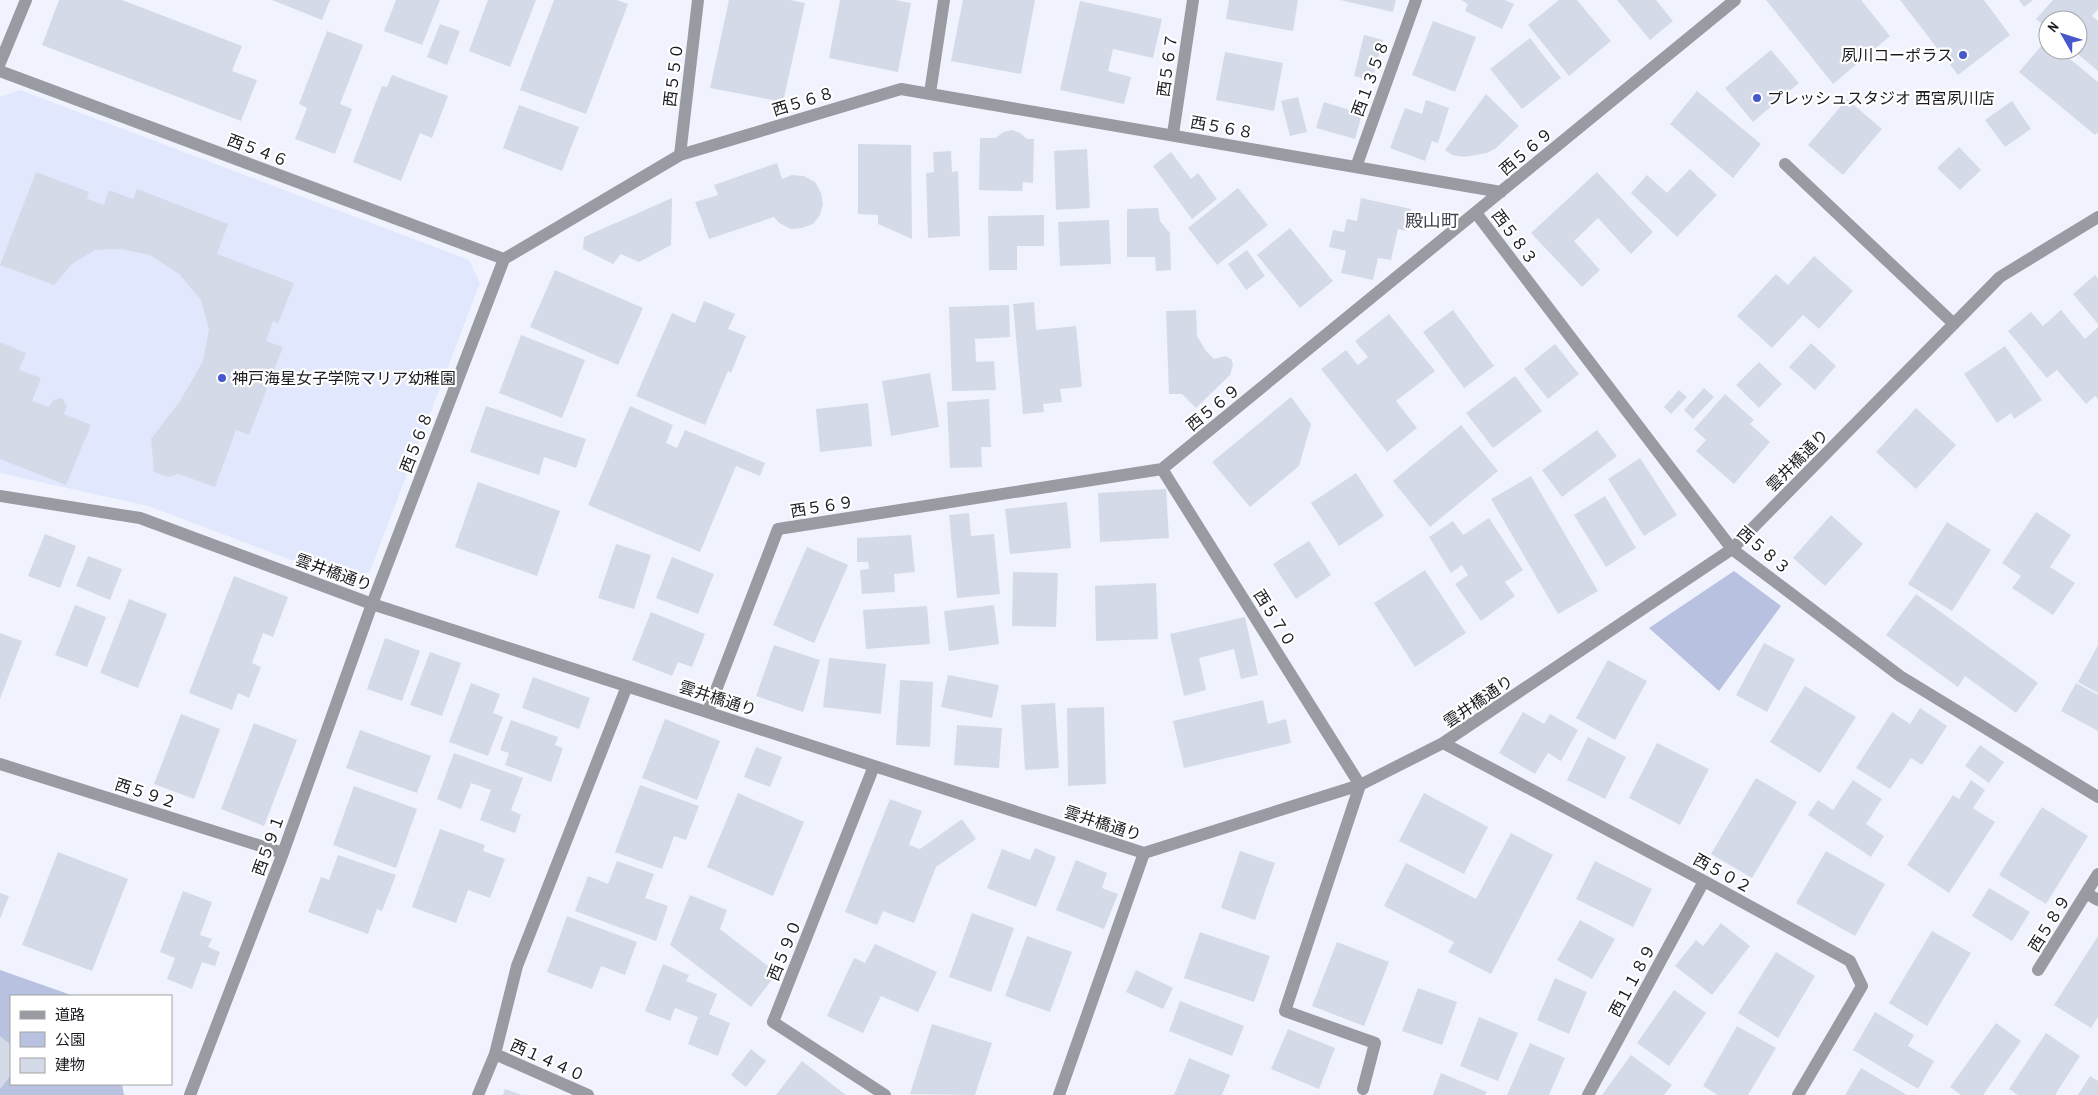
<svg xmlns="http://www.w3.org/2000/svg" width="2098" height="1095" font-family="'Archivo Narrow','Noto Sans JP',sans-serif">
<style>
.built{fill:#e1e8fe}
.green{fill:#b8c1e0}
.building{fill:#d5dae9}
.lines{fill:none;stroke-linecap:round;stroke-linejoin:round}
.lane{stroke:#999ba2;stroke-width:12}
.street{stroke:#999ba2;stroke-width:12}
.poi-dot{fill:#4757cc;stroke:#fff;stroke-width:2}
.labels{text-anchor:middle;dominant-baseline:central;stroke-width:4.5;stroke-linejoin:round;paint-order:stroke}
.poi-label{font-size:16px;fill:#1a1b21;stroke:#fff;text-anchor:start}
.street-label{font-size:16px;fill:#1a1b21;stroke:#fff}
.neighbourhood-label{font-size:18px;fill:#414551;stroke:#fff}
</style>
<rect width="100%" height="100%" fill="#f0f3fd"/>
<path class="built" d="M20,90L469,260L480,283L370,571L347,581L148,506L0,473V97Z"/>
<path class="green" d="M1734,571L1781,606L1719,691L1649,628Z
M0,970L74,996H11V1084H122L124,1095H0Z"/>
<path class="building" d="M59,0H122L242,46L232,71L257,80L241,121L42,45Z
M272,0H330L322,20Z
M396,0H440L422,45L384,31Z
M488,0H536L510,67L469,51Z
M554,0H617L628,4L586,114L520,90Z
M729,0H790L805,3L783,102L710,88Z
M840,0H895L911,3L898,72L829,58Z
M963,0H1035L1021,74L951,61Z
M1229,0H1298L1293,31L1226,19Z
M1340,0H1396L1393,12Z
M1461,0H1505L1514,4L1502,29L1465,11L1468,4Z
M1559,0H1577L1611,41L1569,76L1528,25Z
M1617,0H1656L1673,21L1650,40Z
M1766,0H1861L1890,36L1833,84Z
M1900,0H1984L2010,35L1958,75Z
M2019,0H2033L2024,7Z
M2053,0H2098V9L2092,16L2098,21V71L2073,50H2078V20H2048V29L2036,19Z
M1080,1L1162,19L1153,58L1113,49L1108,71L1131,77L1124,104L1060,90Z
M1433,21L1476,37L1455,92L1412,75Z
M440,24L460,31L447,65L427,57Z
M327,31L363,45L340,104L352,109L335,154L295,139L307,108L299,104Z
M1364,35L1383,40L1372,81L1354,76Z
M1530,38L1561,78L1522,109L1490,69Z
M2047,39L2048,50H2059L2098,82V132L2095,135L2019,72Z
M1771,50L1799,83L1753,122L1725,88Z
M1225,52L1283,63L1274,111L1216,100Z
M392,75L448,96L432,138L420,133L401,181L353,162L382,86L387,87Z
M1697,91L1761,144L1733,178L1670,124Z
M1486,94L1519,126L1496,148L1487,153L1464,157L1452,155L1445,150Z
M1298,97L1307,132L1290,136L1281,101Z
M1847,99L1882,129L1843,175L1808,145Z
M1426,100L1449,108L1438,143L1432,141L1425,161L1390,148L1405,108L1422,114Z
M2012,101L2031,129L2005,147L1985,120Z
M1324,102L1362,114L1355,139L1316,128Z
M519,105L579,127L562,171L503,148Z
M1012,130L1020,133L1027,139H1034L1033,183L1023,182L1022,191L979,190L980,138H996L1003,132Z
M858,144L911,145L912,239L878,224V215L858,214Z
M1959,147L1981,170L1960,190L1937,168Z
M1087,149L1090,208L1056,210L1054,151Z
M951,151L952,172L958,171L960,236L928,238L926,173L934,172L933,152Z
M1171,152L1191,179L1198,173L1217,199L1192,219L1153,166Z
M777,163L782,179L792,175L804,176L815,182L821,193L823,204L820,215L813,224L802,228L791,229L779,223L774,217L709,239L695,202L718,195L714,185Z
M1690,169L1717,195L1677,237L1631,193L1647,175L1667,193Z
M36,172L89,192L87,199L104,205L109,190L133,199L137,189L228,224L217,254L294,283L278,324L273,321L266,341L283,347L249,435L236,430L215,487L178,474L168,477L154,472L151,439L180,401L203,361L209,330L201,300L179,274L150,255L121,249L95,250L72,264L54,285L0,265Z
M1597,172L1653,232L1631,254L1598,218L1574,241L1600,270L1582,287L1531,233Z
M1238,188L1268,225L1217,265L1188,228Z
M672,198L671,245L639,262L621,254L613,264L583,249L584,237Z
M1361,198L1411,209L1407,231L1398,229L1391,260L1378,258L1373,280L1341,273L1346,251L1329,247L1333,230L1344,232L1347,219L1357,221Z
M1158,208L1160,221L1170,233L1171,270L1156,271L1155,257H1127V209Z
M1044,215V246H1017V270H989L988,216Z
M1109,220L1111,264L1060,266L1058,222Z
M1290,228L1333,281L1300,308L1257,255Z
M1247,250L1265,276L1246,290L1228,264Z
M1814,256L1853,291L1819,329L1803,315L1772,348L1737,316L1776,274L1788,285Z
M555,270L643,308L618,365L530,327Z
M2095,275L2098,278V324L2073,294Z
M704,301L735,314L728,329L746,336L731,373L728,371L705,425L636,396L672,313L695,323Z
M1034,302L1036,330L1076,326L1082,387L1060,389L1062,402L1043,404L1044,412L1023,414L1013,304Z
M1009,305L1010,337L975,339L976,362L994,361L996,390L952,391L949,307Z
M1196,310L1197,336L1206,351L1214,359L1225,356L1231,359L1233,365L1230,375L1196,408L1182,394H1169L1166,311Z
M1453,310L1494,366L1464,388L1423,332Z
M2061,310L2085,339L2098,327V399L2095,396L2086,404L2057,370L2047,378L2008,331L2031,312L2043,326Z
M1389,314L1435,371L1396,401L1417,428L1387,452L1321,369L1346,350L1358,365L1368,357L1355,341Z
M521,335L585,360L562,418L499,393Z
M0,342L26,353L19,370L41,378L32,401L49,407L53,400L62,398L67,406L64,414L91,425L66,485L0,459Z
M1811,343L1836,366L1815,390L1789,367Z
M1555,344L1579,374L1548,399L1524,369Z
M2005,346L2042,400L2014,419L2011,413L1997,423L1964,374Z
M1759,362L1782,384L1759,408L1736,385Z
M930,373L939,427L891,436L882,381Z
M1515,376L1542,411L1493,448L1466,413Z
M1704,388L1714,397L1693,419L1684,410Z
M1679,390L1687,397L1671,414L1664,407Z
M1725,394L1754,420L1750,424L1770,442L1734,484L1696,451L1706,440L1694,429Z
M1291,397L1311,424L1299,466L1250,507L1212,462Z
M989,399L991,447H981L982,467L950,468L947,402Z
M868,403L872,446L820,452L816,409Z
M486,406L586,439L576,468L544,457L539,475L470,452Z
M630,406L673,425L666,443L677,448L685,430L765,463L760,476L736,466L700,552L588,505Z
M1916,408L1956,445L1916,489L1876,452Z
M1461,425L1498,471L1430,527L1393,481Z
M1597,430L1617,456L1562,497L1542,470Z
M1640,458L1677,515L1644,536L1608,479Z
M1356,473L1384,516L1339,546L1311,503Z
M1531,476L1598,591L1558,614L1491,499Z
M478,482L560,511L537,576L455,547Z
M1166,489L1169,538L1100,542L1098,493Z
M1605,496L1636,548L1606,567L1574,515Z
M1067,502L1071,548L1010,554L1005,509Z
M2036,512L2071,535L2050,567L2075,583L2053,615L2012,588L2021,576L2002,563Z
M969,513L971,536L994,534L1000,594L957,598L949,515Z
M1831,515L1863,544L1825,586L1793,558Z
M1489,518L1523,570L1505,582L1515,596L1481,621L1455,584L1468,575L1462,565L1451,573L1429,537L1453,521L1463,535Z
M1947,522L1991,550L1952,611L1908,584Z
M45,534L76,546L60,588L28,576Z
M911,535L915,572L894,574L895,592L862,594L860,570L869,569L868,562H857V538Z
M1309,541L1331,575L1296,599L1273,564Z
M616,544L651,555L634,609L598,598Z
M807,547L848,565L814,643L773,625Z
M88,556L122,569L110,600L76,586Z
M672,557L714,574L698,614L656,598Z
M1425,570L1466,633L1415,667L1374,603Z
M1013,572L1058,573L1056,627L1012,626Z
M234,576L288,597L273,637L263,633L252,663L261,667L249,698L238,693L232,710L189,693Z
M1156,583L1158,639L1096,641L1095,586Z
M1916,594L2038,683L2016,713L1965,676L1958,687L1886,635Z
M129,599L167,614L138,688L100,673Z
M75,605L106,617L87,667L55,655Z
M994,605L999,644L949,651L944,611Z
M927,606L930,644L866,649L863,610Z
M651,612L705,634L692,667L678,662L672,676L632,660Z
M1245,617L1258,675L1241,679L1234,649L1199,658L1206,690L1184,696L1170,634Z
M0,633L22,641L0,699Z
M385,638L420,651L402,701L367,689Z
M1764,643L1795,659L1767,712L1736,695Z
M774,645L820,660L803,712L756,696Z
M2098,645V693L2078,682Z
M430,652L461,663L442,716L410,705Z
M829,658L886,664L881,714L823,707Z
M1608,660L1647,681L1615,740L1576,718Z
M948,675L999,685L992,718L941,707Z
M533,677L590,698L579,729L522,708Z
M900,680L933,682L930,747L896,745Z
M471,683L500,694L493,713L503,717L488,756L449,742Z
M2076,683L2098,695V731L2061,711Z
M1805,686L1856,717L1820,773L1770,742Z
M1263,700L1268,724L1286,719L1291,743L1184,768L1173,721Z
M1055,703L1059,768L1025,770L1021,705Z
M1104,707L1106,784L1068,786L1067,708Z
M1920,708L1947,726L1922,765L1911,758L1890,789L1856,768L1892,712L1910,724Z
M1523,712L1544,724L1550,714L1578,730L1561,761L1548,753L1535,774L1499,753Z
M181,714L220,729L194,799L154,784Z
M665,719L720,741L697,800L642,778Z
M511,720L558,737L555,745L563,748L551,782L505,765L509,753L500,750Z
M254,723L297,740L264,826L221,809Z
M957,725L1002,728L999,768L954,765Z
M360,730L431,756L417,793L346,768Z
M1588,737L1626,757L1605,799L1567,780Z
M1657,743L1709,769L1680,825L1629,798Z
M1980,745L2004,762L1989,783L1965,766Z
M756,747L782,757L770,787L744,777Z
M454,753L523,778L511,810L521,815L515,833L480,820L491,790L471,783L461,809L437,799Z
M1756,778L1797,802L1752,878L1711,854Z
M1853,780L1882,799L1866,824L1884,836L1871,857L1808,815L1818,800L1833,810Z
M1971,780L1985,790L1973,808L1995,822L1949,893L1907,865L1953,795L1959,799Z
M640,785L699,806L686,840L674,836L662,869L615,852Z
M354,786L417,809L396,868L333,845Z
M738,793L804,822L773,896L707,867Z
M1424,793L1488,827L1464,874L1399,841Z
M890,799L922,811L909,845L920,849L962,819L976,839L936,867L914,923L883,911L877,925L845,912Z
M2042,807L2088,836L2046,904L1999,875Z
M440,829L485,845L483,851L505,859L490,898L468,890L456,923L412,907Z
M1511,833L1553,855L1491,974L1448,952L1454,942L1384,906L1406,863L1476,899Z
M1035,848L1056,857L1036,907L987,888L1002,849L1030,860Z
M1240,851L1275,863L1255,920L1221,908Z
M1826,851L1885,884L1855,936L1796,903Z
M58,852L128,879L92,971L22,945Z
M338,855L396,875L382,911L377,909L368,934L308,912L321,877L329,880Z
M1076,860L1107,873L1102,888L1118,894L1104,929L1056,910Z
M617,861L654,874L645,898L668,906L656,941L575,911L588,876L608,884Z
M1595,861L1652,889L1633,927L1576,899Z
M1989,888L2030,912L2012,941L1972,916Z
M183,891L212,902L200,935L212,939L208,947L220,952L215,966L202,962L192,989L167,979L175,958L160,952Z
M0,893L9,896L0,919Z
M690,895L727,910L720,929L777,973L751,1007L670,945Z
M972,913L1014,928L991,992L949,977Z
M567,916L637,942L625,975L601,966L592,989L547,972Z
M1580,920L1615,939L1592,979L1557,960Z
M1721,923L1750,946L1712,995L1675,966L1696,940L1703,946Z
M1932,931L1971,953L1927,1026L1889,1003Z
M1200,932L1270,956L1254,1002L1184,978Z
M1027,936L1072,952L1050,1012L1005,996Z
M2098,936V1017L2091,1028L2054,1005Z
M1337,942L1389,962L1364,1026L1312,1006Z
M875,944L937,972L918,1012L881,996L863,1033L827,1016L854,958L865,963Z
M1776,952L1815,976L1778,1038L1738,1013Z
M663,964L689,975L686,981L717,994L709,1014L730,1023L718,1056L688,1044L698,1017L675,1008L670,1021L645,1011Z
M1136,970L1173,988L1163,1009L1126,992Z
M1555,978L1587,992L1569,1034L1537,1020Z
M1418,988L1457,1002L1442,1045L1402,1031Z
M1674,990L1706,1013L1669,1066L1637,1043Z
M1180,1001L1244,1026L1232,1056L1169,1031Z
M1875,1012L1914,1035L1908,1046L1934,1061L1918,1089L1853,1050Z
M1479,1017L1518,1033L1498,1081L1460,1066Z
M1996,1023L2021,1041L1983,1095H1961L1950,1087Z
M932,1024L992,1043L975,1095L910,1094Z
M1737,1026L1776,1048L1748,1095H1718L1703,1086Z
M1288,1029L1335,1048L1319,1089L1271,1069Z
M2046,1033L2080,1056L2055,1095H2018L2009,1089Z
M0,1036L11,1045V1075L0,1089Z
M1530,1043L1565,1058L1549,1095H1507Z
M751,1049L766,1061L746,1087L731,1075Z
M1631,1055L1672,1085L1664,1095H1602Z
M1189,1058L1230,1075L1222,1095H1174Z
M802,1061L846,1095H776Z
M1861,1068L1907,1095H1845Z
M1441,1073L1487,1092L1485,1095H1433Z
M2090,1076L2098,1081V1095H2078Z
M505,1089L522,1095H503Z"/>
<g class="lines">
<path class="lane" d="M1360,785L1285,1011L1375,1043L1363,1089
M1059,1095L1144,853"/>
<path class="street" d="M0,63L26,0
M0,71L504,259
M930,93L944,0
M1173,134L1193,0
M680,155L698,0
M1785,164L1954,324
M1356,167L1416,0
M1476,213L1732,549L1900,676L2098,797
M1162,469L1360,785
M0,496L140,518L372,604L1144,853L1360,785L1443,743L1732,549L2000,277L2098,217
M708,711L778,529L1162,469L1735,0
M1443,743L1704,881L1850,961L1862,986L1798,1095
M0,764L283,853
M874,766L773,1022L885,1095
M2098,874L2086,893L2098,900
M2038,970L2086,893
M495,1054L588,1095
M190,1095L283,853L372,604L504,259L680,155L901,89L1501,192
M478,1095L495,1054L517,966L627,686
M1588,1095L1704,881"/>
</g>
<g class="poi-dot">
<circle cx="1963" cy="55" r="5"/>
<circle cx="1757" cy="98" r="5"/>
<circle cx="222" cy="378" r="5"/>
</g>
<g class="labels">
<g class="poi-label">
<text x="1953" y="55" text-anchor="end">夙川コーポラス</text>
<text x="1767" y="98">プレッシュスタジオ 西宮夙川店</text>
<text x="232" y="378">神戸海星女子学院マリア幼稚園</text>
</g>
<g class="street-label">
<text transform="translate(1167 65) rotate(-82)">西５６７</text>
<text transform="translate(673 75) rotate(-83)">西５５０</text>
<text transform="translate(1370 78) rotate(-70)">西１３５８</text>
<text transform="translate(803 101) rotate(-17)">西５６８</text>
<text transform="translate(1222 127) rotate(10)">西５６８</text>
<text transform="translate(258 150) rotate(21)">西５４６</text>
<text transform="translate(1526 151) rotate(-40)">西５６９</text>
<text transform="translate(1515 237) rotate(53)">西５８３</text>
<text transform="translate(1213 407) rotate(-39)">西５６９</text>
<text transform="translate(416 442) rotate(-69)">西５６８</text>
<text transform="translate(1797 460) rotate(-45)">雲井橋通り</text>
<text transform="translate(822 506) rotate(-9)">西５６９</text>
<text transform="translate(1764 550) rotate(40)">西５８３</text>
<text transform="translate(334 572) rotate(20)">雲井橋通り</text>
<text transform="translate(1275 618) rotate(58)">西５７０</text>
<text transform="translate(718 698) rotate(18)">雲井橋通り</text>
<text transform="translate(1478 701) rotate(-34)">雲井橋通り</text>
<text transform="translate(146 793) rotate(18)">西５９２</text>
<text transform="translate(1103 823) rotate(18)">雲井橋通り</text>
<text transform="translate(268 845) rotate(-70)">西５９１</text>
<text transform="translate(1723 873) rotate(29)">西５０２</text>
<text transform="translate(2049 923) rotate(-58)">西５８９</text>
<text transform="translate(784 950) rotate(-68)">西５９０</text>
<text transform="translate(1632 980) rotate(-62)">西１１８９</text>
<text transform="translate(548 1060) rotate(24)">西１４４０</text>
</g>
<g class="neighbourhood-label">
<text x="1432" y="220">殿山町</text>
</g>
</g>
<rect x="10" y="995" width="162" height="90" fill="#ffffff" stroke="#a3a4a6"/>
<rect x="20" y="1011" width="25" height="8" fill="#999ba2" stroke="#a3a4a6"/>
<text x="55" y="1020" font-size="15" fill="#1a1b21">道路</text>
<rect x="20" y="1032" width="25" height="15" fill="#b8c1e0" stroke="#a3a4a6"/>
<text x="55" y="1045" font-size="15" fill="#1a1b21">公園</text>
<rect x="20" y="1058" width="25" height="15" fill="#d5dae9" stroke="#a3a4a6"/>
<text x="55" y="1070" font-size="15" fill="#1a1b21">建物</text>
<g transform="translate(2063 35) rotate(309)"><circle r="24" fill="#ffffff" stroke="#a3a4a6"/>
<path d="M0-4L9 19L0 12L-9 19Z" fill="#4757cc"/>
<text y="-8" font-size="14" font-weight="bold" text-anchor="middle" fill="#1a1b21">N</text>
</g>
</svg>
